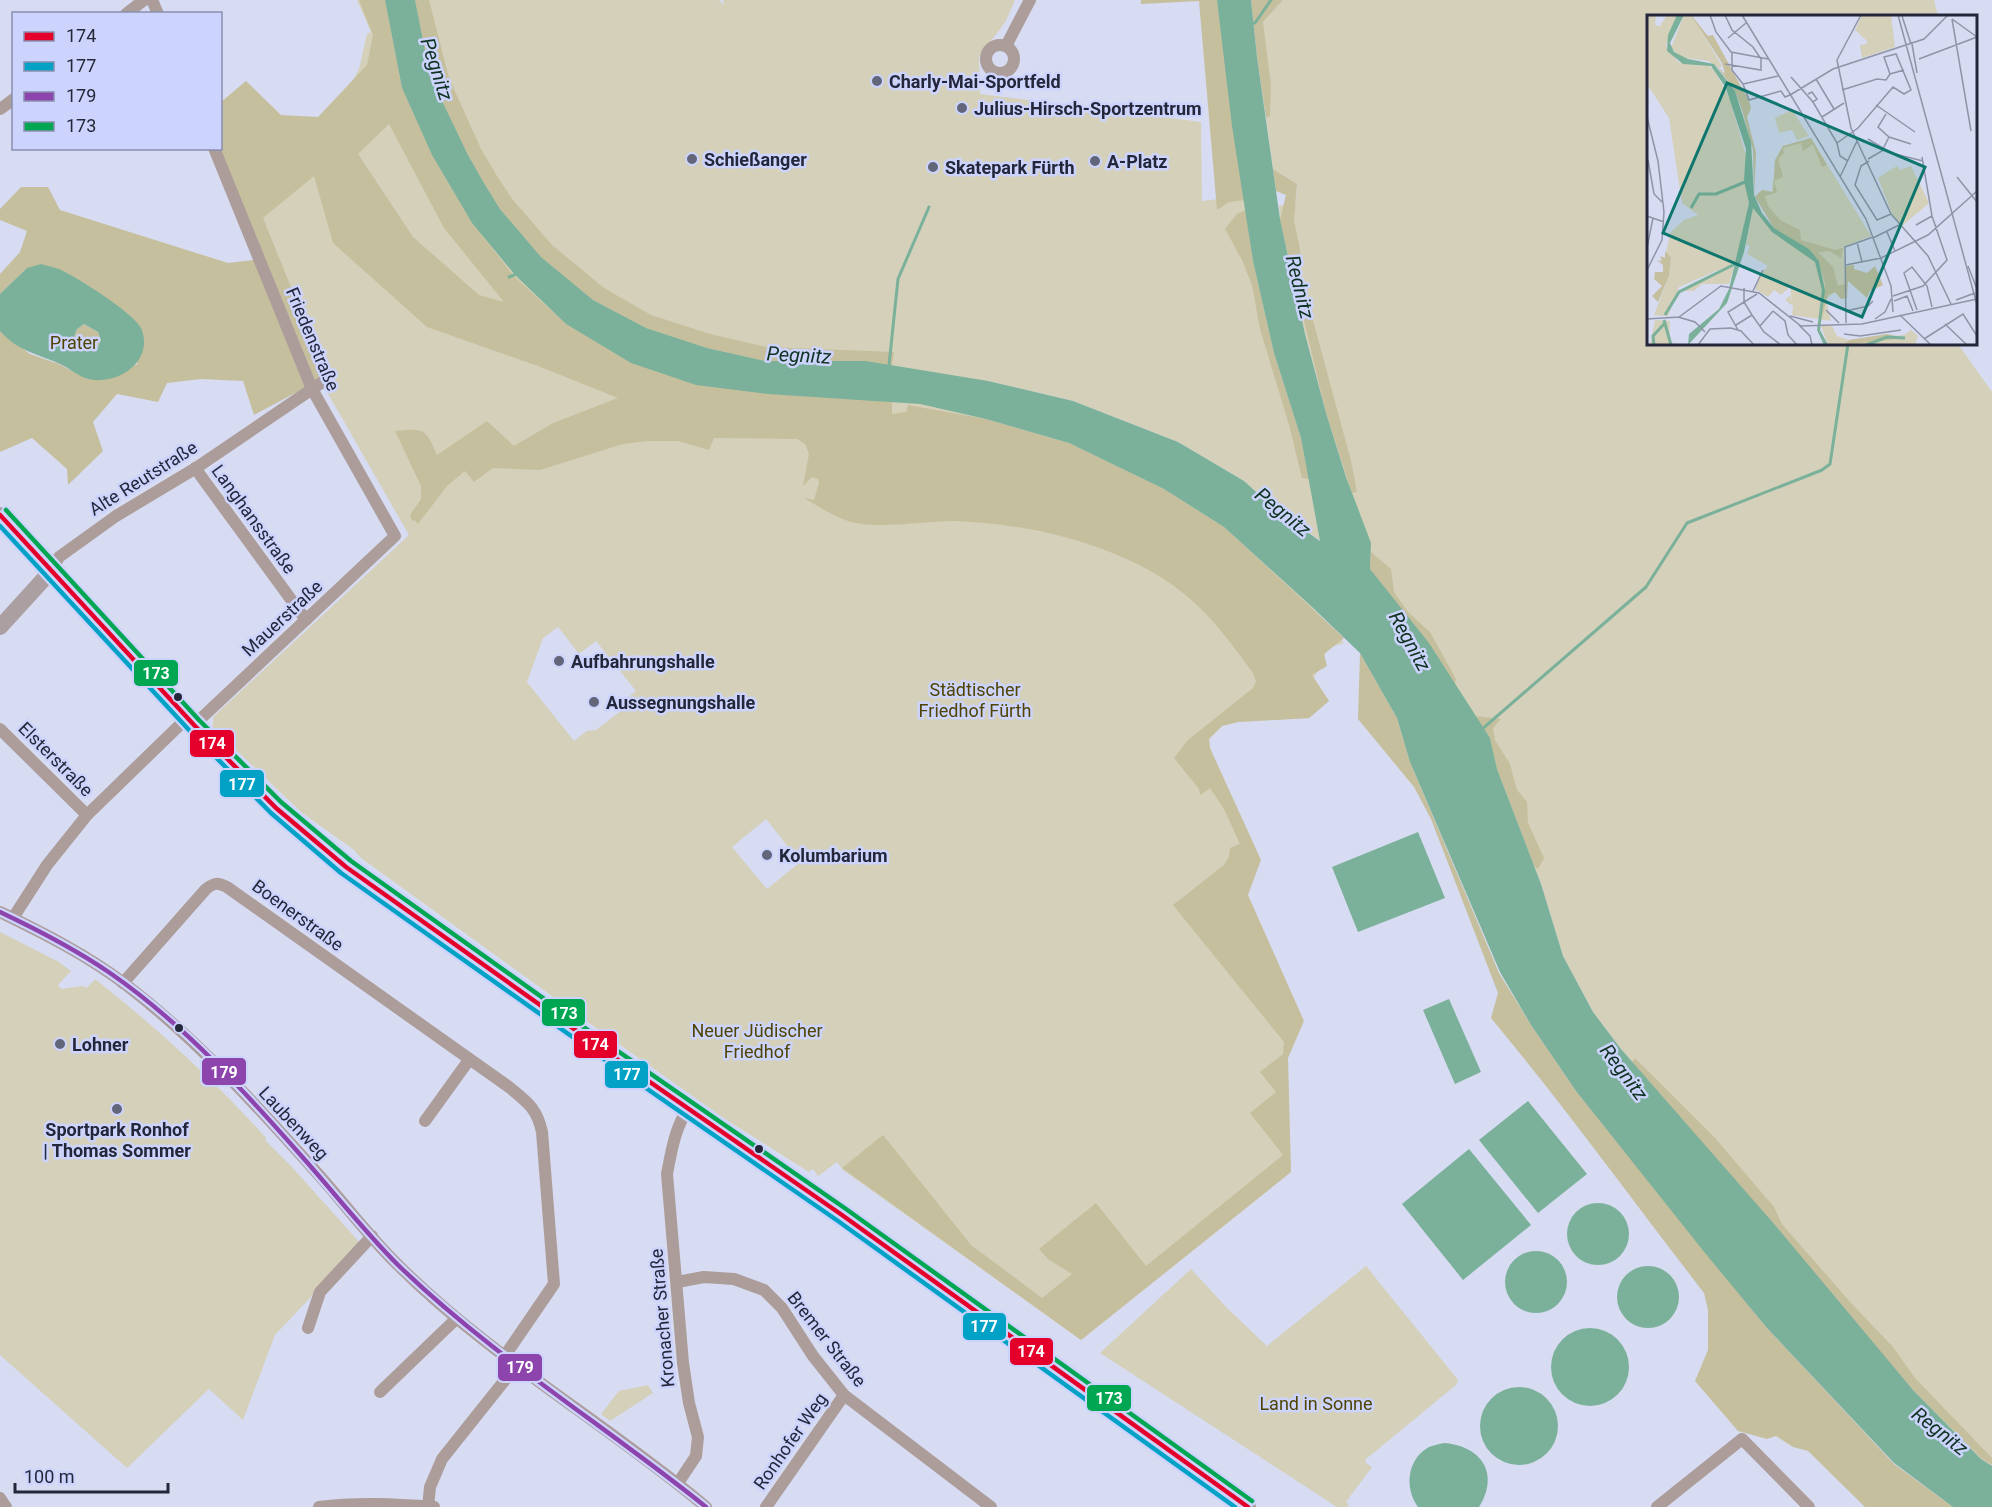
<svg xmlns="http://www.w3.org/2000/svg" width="1992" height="1507" viewBox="0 0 1992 1507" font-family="Roboto,sans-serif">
  <rect width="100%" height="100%" fill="#d7dcf2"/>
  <g fill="#d4d0ba" fill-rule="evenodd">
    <path d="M357,0H719L724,5L723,0H1015L1006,21L979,57L980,94L1201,122L1202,201L1244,196L1253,261L1274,353L1301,438L1321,541L1275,509L1244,481L1178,442L1073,401L988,381L986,419L1069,443L1164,489L1224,527L1312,607L1344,643L1328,648L1314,678L1329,701L1309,718L1238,722L1222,726L1209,739L1210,748L1248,848L1178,905L1288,1040L1276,1092L1291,1160V1172L1081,1340L843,1170L837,1162L818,1176L813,1169L809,1172L725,1119L603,1033L361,858L354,850L301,812L213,728V717L409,535L319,378L256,223L312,156L359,69L367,34L371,32ZM558,627L579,654L596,641L636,691L624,701L622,710L596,730L587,731L574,741L527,682L543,638ZM766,819L800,862L767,889L732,847Z"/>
    <path d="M1283,0H1934L1938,16H1648V344H1958L1992,392V1466L1981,1459L1913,1390L1775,1225L1621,1049L1593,1012L1563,956L1541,884L1497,769L1370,569L1346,477L1326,413L1305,334L1280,220L1279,206L1296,202L1297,184L1273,169L1266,118L1263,22Z"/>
    <path d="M0,932L59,962L71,971L58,985L61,989L83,986L87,988L95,979C156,1027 214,1080 266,1138L265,1140L291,1166L361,1244L275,1335L243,1420L209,1389L127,1468L0,1355Z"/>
    <path d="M1366,1266L1458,1380L1456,1385L1366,1459L1365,1462L1372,1467L1346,1502L1349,1504L1347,1507H1337L1100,1353L1191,1269L1228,1309L1267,1346Z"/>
    <path d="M648,1385L653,1393L610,1421L601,1414L619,1391Z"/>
  </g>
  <g fill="#c6bf9e" fill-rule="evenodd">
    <path d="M359,0H385L402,88L432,155L472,223L514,276L566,324L631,363L697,385L892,402V414L906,412L908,405L986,419L1069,443L1164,489L1224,527L1344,638L1324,654L1327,666L1312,675L1329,701L1309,718L1238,722L1222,726L1209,739L1210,748L1261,860L1248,895L1304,1021L1288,1058L1291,1172L1081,1340L842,1168L883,1135L971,1245L1042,1298L1072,1274L1048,1259L1039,1249L1096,1203L1146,1266L1283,1155L1250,1113L1276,1092L1260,1072L1283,1054L1284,1042L1173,905L1224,865L1229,857L1230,848L1240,844L1224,809L1210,788L1200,795L1199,789L1174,758L1188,740L1253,688L1256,681L1253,673C1236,650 1219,626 1198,606C1138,548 1034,523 953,521C922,521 876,530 848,521C833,516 818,506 804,498L814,500L819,483L818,479L812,477L803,486L809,454L805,444L797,439L714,438L709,450L678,441H647L623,444L540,470L493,468L474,482L465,471L447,486L418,524L414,520L412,521L410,515L421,499V486L395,431C423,428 426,428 437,455L487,421L514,446L553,423L618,398L538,366L427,327L333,243L314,176L263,218L327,376L254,415L243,381L201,379L167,383L158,402L117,394L93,422L103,451L68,485L67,469L32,438L0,452V331L30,354L59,364L87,379L138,364L27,268L0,294V274L20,252L27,231L0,220V209L21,187H48L60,210L228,263L253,260L220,148L221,102L246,81L281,115L318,117L367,65L373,35ZM389,124L444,228L504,302L479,295L413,237L358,154Z"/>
    <path d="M415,0H429L449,78L481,149L497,176L513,200L552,245L604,288L651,315L710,334L766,347L894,352L892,365L866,361H765L707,348L646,328L593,300L541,257L500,209L484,183L468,155L434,84L425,50Z"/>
    <path d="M1141,0H1217L1245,200L1229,202L1217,210L1199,1L1141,4Z"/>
    <path d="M1251,0H1283L1263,22L1271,85L1270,116L1266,118L1257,57Z"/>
    <path d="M1273,169L1297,184L1294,220L1300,249L1301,276L1351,461L1357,492L1352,493L1326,413L1280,220L1286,195L1276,191Z"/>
    <path d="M1246,210L1253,261L1274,353L1301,438L1309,479L1302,478L1289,425L1260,329L1252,285L1242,260L1225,229L1237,214Z"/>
    <path d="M84,324L98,332L101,340L97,349L87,348L74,337L77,329Z"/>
    <path d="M1371,552L1391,569L1394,592L1408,612L1430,632L1456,679L1454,688L1370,569Z"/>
    <path d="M1360,653L1397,718L1410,762L1499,973L1531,1025L1576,1091L1767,1328L1894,1464L1953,1507H1865L1808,1451L1793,1447L1776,1436L1767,1439L1738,1431L1695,1381L1708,1350V1310L1704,1293C1633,1201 1565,1107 1491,1018L1498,993L1431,819L1414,787L1358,719Z"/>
    <path d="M1475,716L1501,719L1493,728L1495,740L1510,764L1517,790L1527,802L1528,823L1544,858L1538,869L1534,866L1497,769L1490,738Z"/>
    <path d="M1635,1058L1715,1138L1774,1207L1782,1224L1851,1303L1893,1347L1915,1378L1992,1458V1465L1982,1459L1913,1390L1632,1062Z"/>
  </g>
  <g fill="#7bb19a" fill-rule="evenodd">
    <path d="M385,0H415L425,50L434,84L468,155L484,183L500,209L541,257L593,300L646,328L707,348L765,361H866L988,381L1073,401L1178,442L1244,481L1275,509L1320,541L1301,438L1274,353L1253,261L1232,126L1217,0H1251L1257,57L1280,219L1305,334L1326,413L1346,477L1371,543L1370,569L1429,643L1490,738L1497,769L1541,884L1563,956L1593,1012L1621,1049L1775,1225L1913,1390L1981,1459L1992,1466V1507H1953L1894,1463L1767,1328L1705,1253L1576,1091L1531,1025L1500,972L1410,762L1397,718L1360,653L1312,607L1224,527L1164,489L1069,443L986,419L920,404L768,394L696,385L631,363L566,324L515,275L472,223L432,155L402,88Z"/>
    <path d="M41,264C47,266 53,267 59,269C75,276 134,313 141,328C155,360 119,386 88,379C78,376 69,368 60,364C36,353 19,352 0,331V294L27,268ZM84,324L98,332L101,340L97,349L86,348L74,337L77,329Z"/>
    <path d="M1418,832L1445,898L1358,932L1332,867Z"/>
    <path d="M1449,999L1481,1072L1455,1084L1423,1010Z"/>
    <path d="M1528,1101L1587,1174L1538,1213L1479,1140Z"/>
    <path d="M1469,1149L1531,1225L1463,1280L1402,1204Z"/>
    <circle cx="1598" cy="1234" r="31"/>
    <circle cx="1536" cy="1282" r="31"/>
    <circle cx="1648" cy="1297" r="31"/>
    <circle cx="1590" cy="1367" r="39"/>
    <circle cx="1519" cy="1426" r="39"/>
    <path d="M1444,1443C1481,1446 1500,1473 1479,1507H1418C1404,1488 1407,1459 1429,1447C1434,1445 1439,1444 1444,1443Z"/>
  </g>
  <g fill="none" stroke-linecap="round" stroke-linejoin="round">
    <g stroke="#7bb19a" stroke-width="3">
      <path d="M1252,23H1255L1271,0"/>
      <path d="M509,277L514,275"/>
      <path d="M889,365L898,279L929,207"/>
      <path d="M1481,730L1646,587L1687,523L1822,470L1830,464L1848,344"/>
    </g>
    <g stroke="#ac9d9b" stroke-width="12">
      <path d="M152,0L158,14"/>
      <path d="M126,14L144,0"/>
      <circle cx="1000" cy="59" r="14"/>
      <path d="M1006,46L1030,0"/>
      <path d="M0,109L14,99"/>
      <path d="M195,468L306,620"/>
      <path d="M52,570L59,557L116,516L196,468L324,381"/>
      <path d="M194,725L395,536L312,389L214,148"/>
      <path d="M0,729L87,815"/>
      <path d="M0,912C43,933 87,955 125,984C197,1039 258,1107 318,1174C345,1204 369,1237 398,1265C491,1358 606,1423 706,1507"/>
      <path d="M13,918L47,865L87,815L187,718"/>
      <path d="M123,983L206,889C214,883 217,882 227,887L509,1087C527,1102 537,1108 542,1132L554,1284L504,1357"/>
      <path d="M425,1121L469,1060"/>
      <path d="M677,1282L704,1277L734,1279L764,1290L782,1308L813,1356L844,1395L991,1507"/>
      <path d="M308,1328L320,1292L372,1236"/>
      <path d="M380,1392L456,1319"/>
      <path d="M678,1483L696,1456L698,1437L689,1403L683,1363L667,1174C671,1153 675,1127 688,1109"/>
      <path d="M0,1498L6,1507"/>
      <path d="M319,1507C358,1502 396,1504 434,1507"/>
      <path d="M428,1507L430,1487L442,1459L516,1366"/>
      <path d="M766,1507L844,1395"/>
      <path d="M1657,1507L1742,1439L1809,1507"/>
    </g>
    <g stroke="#ac9fa2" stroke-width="16">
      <path d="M0,515L194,725L276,808L346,867L595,1044L842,1215L1248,1507"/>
      <path d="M0,627L52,570"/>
    </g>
    <defs>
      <path id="bus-1" d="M0,515L194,725L276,808L346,867L595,1044L842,1215L1248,1507"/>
      <path id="bus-2" d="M0,526L189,730L271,813L341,873L591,1050L838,1221L1235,1507"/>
      <path id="bus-3" d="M0,912C38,930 75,949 110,973C184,1024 246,1093 305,1160C336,1195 365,1232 398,1265C492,1356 604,1425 706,1507"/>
      <path id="bus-4" d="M6,510L199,720L281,802L351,861L599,1038L846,1209L1252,1501"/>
    </defs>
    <use href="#bus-1" stroke="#ccd4fd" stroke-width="9"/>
    <use href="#bus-2" stroke="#ccd4fd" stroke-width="9"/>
    <use href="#bus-3" stroke="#ccd4fd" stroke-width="9"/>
    <use href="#bus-4" stroke="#ccd4fd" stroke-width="9"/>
    <use href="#bus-1" stroke="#e4002b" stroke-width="4.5"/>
    <use href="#bus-2" stroke="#02a2c7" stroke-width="4.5"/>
    <use href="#bus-3" stroke="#8e44ad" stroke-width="4.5"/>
    <use href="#bus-4" stroke="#00a651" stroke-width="4.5"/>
  </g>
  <g fill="#63667a" stroke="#ccd4fd" stroke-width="2">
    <circle cx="877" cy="81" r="6"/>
    <circle cx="962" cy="108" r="6"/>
    <circle cx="692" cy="159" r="6"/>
    <circle cx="1095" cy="161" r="6"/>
    <circle cx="933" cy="167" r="6"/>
    <circle cx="559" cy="661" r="6"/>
    <circle cx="594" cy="702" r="6"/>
    <circle cx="767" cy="855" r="6"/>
    <circle cx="60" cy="1044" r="6"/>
    <circle cx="117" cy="1109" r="6"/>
  </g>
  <g fill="#24273a" stroke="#ccd4fd" stroke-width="2">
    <circle cx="178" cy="697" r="5"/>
    <circle cx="179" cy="1028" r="5"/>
    <circle cx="759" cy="1149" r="5"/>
  </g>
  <g text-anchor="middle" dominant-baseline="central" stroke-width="5" stroke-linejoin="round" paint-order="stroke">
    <g font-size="18" font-weight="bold" fill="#24273a" stroke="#ccd4fd" text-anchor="start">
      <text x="889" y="81">Charly-Mai-Sportfeld</text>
      <text x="974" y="108">Julius-Hirsch-Sportzentrum</text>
      <text x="704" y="159">Schießanger</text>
      <text x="1107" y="161">A-Platz</text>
      <text x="945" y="167">Skatepark Fürth</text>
      <text x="571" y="661">Aufbahrungshalle</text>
      <text x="606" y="702">Aussegnungshalle</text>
      <text x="779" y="855">Kolumbarium</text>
      <text x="72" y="1044">Lohner</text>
      <text x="117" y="1129" text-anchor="middle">Sportpark Ronhof<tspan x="117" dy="21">| Thomas Sommer</tspan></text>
    </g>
    <g font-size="18" fill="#24273a" stroke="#ccd4fd">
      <text transform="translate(313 339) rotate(67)">Friedenstraße</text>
      <text transform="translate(143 478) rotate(-32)">Alte Reutstraße</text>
      <text transform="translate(254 519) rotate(54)">Langhansstraße</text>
      <text transform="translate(282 618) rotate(-43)">Mauerstraße</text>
      <text transform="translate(56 759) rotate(45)">Elsterstraße</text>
      <text transform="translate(298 915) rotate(36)">Boenerstraße</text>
      <text transform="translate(294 1123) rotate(47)">Laubenweg</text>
      <text transform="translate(662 1318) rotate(-95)">Kronacher Straße</text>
      <text transform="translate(827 1339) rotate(52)">Bremer Straße</text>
      <text transform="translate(790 1441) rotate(-55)">Ronhofer Weg</text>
    </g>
    <g font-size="18" fill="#504403" stroke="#ccd4fd">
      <text x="74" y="342">Prater</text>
      <text x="975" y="689">Städtischer<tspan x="975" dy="21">Friedhof Fürth</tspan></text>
      <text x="757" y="1030">Neuer Jüdischer<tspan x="757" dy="21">Friedhof</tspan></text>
      <text x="1316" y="1403">Land in Sonne</text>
    </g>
    <g font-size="20" font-style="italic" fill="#113321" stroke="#ccd4fd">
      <text transform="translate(437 69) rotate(72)">Pegnitz</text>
      <text transform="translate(1300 287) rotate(76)">Rednitz</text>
      <text transform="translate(799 355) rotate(3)">Pegnitz</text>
      <text transform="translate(1283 512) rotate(39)">Pegnitz</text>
      <text transform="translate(1410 641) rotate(61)">Regnitz</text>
      <text transform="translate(1624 1072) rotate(53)">Regnitz</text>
      <text transform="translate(1940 1431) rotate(38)">Regnitz</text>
    </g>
  </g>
  <g transform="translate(1647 15)">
    <rect width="330" height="330" fill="#d7dcf2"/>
    <path d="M0,0H9L8,10L13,11L20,0H30L19,31L31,47L60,49L67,55L83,83L99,141L102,188L90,247L32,272L21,301L7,300L22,261L24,242L19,238L23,218L37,205L51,200L35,188L22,103L0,69ZM37,0H45L75,51L72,53L61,46L33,42L24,33ZM215,0H244L248,32L215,43L213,30L220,29L219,25L208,15ZM145,95L162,121L150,125L145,115L132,118L128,103ZM164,123L224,221L197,232L198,269L179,284L184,306L145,300L146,291L138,285L143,280L145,286L143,272L134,280L127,275L121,282L108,274L112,261L121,251L100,239L103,231L99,230L106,192L132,222L108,181L115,175L125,177L126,165L135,162L130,144L136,131ZM250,151L253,155L264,151L282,188L255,211L246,201L231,163ZM87,251L82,269H55L47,276H35ZM8,305L23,306L22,324L28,330H3ZM174,311H185L190,321L202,325L257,320L264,315L271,321L268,330H181Z" fill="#d4d0ba"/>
    <path d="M44,0L61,21L66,20L102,86L104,93L100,102L109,138L107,180L106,135L95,95L88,76L69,50L78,59L75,48ZM164,123L180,150L175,152L166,129L156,136L154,128L136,133L137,138L131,144L136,162L127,166L130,177L118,181L121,191L133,205L153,215L154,225L188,235L196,233L194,243L182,236L171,237L186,252L191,271L198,269V251L207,250V254L220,258L228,251L236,270L223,276L220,283L201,266L200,283L194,284L188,277L181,280L174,306L178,268L172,246L162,234L127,213L108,182L115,175L126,177L128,145L136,131ZM18,236L24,242L22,261L11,287L5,281L15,271L7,264L8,257H16V250L10,245L15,246L13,241L18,243ZM240,319L258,323L197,330L202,325Z" fill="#c6bf9e"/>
    <path d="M30,0H37L23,28L27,37L41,44L67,49L88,76L104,127L107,180L115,198L127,213L162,234L172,246L178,276L173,315L181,330H177L170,315L175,275L168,247L125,217L106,193L97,237L80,288L41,330L42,319L72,294L82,274L102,188L97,166L99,134L79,73L64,51L36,49L20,36L21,20Z" fill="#7bb19a"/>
    <path fill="none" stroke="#7bb19a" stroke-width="3" d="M44,193L52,179H69L98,167M18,300L32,277L92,247M17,305L24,330M7,330L6,321L17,309M219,330L240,322L258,323"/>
    <path fill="none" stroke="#8f94a8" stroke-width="1.5" d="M63,0L69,17L84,37L121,44M78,0L85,15L106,32L114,44V55L78,49M95,0L219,204L244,271L246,297M214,0L190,45L204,113L244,199L281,241L304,289M251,0L330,290M255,1L264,29M305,4L324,116M305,4L330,22M81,23L99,8M265,29L270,58M85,38V55L96,69M272,44L330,22M131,61L96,69L102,85L134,76L138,82L143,80M144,62L166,87L190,128L193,141L201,146M169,64L187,94M195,75L230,64L239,65L243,59L257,55M161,79L165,77L170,84L166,87M143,80L186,54L277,24L301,0M229,90L268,117M239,99L231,112L242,122L264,129M0,102L11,146L17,197L15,225L0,255M175,102L197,88M221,124L244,138L276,146M190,128L211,113L246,72L257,79L264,75L249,39L237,42L243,59M221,144L235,136L242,122M1,145L7,179L15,187M222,146L214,151L208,170L230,205L244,199M193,162L210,126M310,162L330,187M0,201L17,207M269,210L285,201M240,217L248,236M226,223L252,210M210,227L215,247M0,233L6,203M234,243L281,220L330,176M199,250L234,243M321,251L330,274M97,273V287L105,300L117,317L134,330M106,276L116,255M246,281L276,271L300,245L285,201L275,142M309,285L328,278M247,286L260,281L266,296M179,295L192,308M270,295L257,258L265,252L280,271L285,292M126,296L138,306L141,320L150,330M199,296L221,291L226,286M253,300L284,330M143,301L166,307M31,302L48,307L58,317M0,304L32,302L74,271L112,278L154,311L215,309L330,284M228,304L238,297L244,284M199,308L198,232L226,222M298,309L320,330M89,310L105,300M152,310L163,321L165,330M113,311L126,296M91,315L81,297L110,279M197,319L213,321L254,315M277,324L316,299L330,321M51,330L63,314L84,313L94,316L107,330"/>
    <path fill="#0f766e" fill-opacity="0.15" stroke="#0f766e" stroke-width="3" d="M80,68L278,152L215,302L16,218Z"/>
    <rect width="330" height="330" fill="none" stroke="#24273a" stroke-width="3"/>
  </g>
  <g stroke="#ccd4fd" stroke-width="2">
    <rect x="133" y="659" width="46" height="28" rx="6" fill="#00a651"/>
    <rect x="189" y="729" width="46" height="29" rx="6" fill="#e4002b"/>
    <rect x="219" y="769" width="46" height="29" rx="6" fill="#02a2c7"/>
    <rect x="541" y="998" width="45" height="29" rx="6" fill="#00a651"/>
    <rect x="573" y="1030" width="45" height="29" rx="6" fill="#e4002b"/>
    <rect x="201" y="1057" width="46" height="29" rx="6" fill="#8e44ad"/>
    <rect x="604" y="1060" width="45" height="29" rx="6" fill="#02a2c7"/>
    <rect x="962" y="1312" width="45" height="29" rx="6" fill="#02a2c7"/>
    <rect x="1009" y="1337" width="45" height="29" rx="6" fill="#e4002b"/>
    <rect x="497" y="1353" width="46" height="29" rx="6" fill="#8e44ad"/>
    <rect x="1086" y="1384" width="46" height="28" rx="6" fill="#00a651"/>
  </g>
  <g font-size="16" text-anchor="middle" font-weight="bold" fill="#fff">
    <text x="156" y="679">173</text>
    <text x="212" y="749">174</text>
    <text x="242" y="790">177</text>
    <text x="564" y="1019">173</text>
    <text x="595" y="1050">174</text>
    <text x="224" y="1078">179</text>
    <text x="627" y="1080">177</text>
    <text x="984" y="1332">177</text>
    <text x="1031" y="1357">174</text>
    <text x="520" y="1373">179</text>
    <text x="1109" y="1404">173</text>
  </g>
  <rect x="12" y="12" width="210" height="138" fill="#ccd4fd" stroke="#898faf" stroke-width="1.5"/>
  <rect x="24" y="32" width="30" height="9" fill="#e4002b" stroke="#898faf" stroke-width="1.5"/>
  <text x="66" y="42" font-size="18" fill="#24273a">174</text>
  <rect x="24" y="62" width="30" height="9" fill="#02a2c7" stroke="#898faf" stroke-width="1.5"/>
  <text x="66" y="72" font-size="18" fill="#24273a">177</text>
  <rect x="24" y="92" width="30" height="9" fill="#8e44ad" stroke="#898faf" stroke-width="1.5"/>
  <text x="66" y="102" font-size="18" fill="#24273a">179</text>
  <rect x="24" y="122" width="30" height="9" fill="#00a651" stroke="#898faf" stroke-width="1.5"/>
  <text x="66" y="132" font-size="18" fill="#24273a">173</text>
  <path d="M15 1483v9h153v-9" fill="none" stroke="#24273a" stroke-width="3"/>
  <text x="24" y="1483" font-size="18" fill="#24273a" stroke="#ccd4fd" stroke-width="4.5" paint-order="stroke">100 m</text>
</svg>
